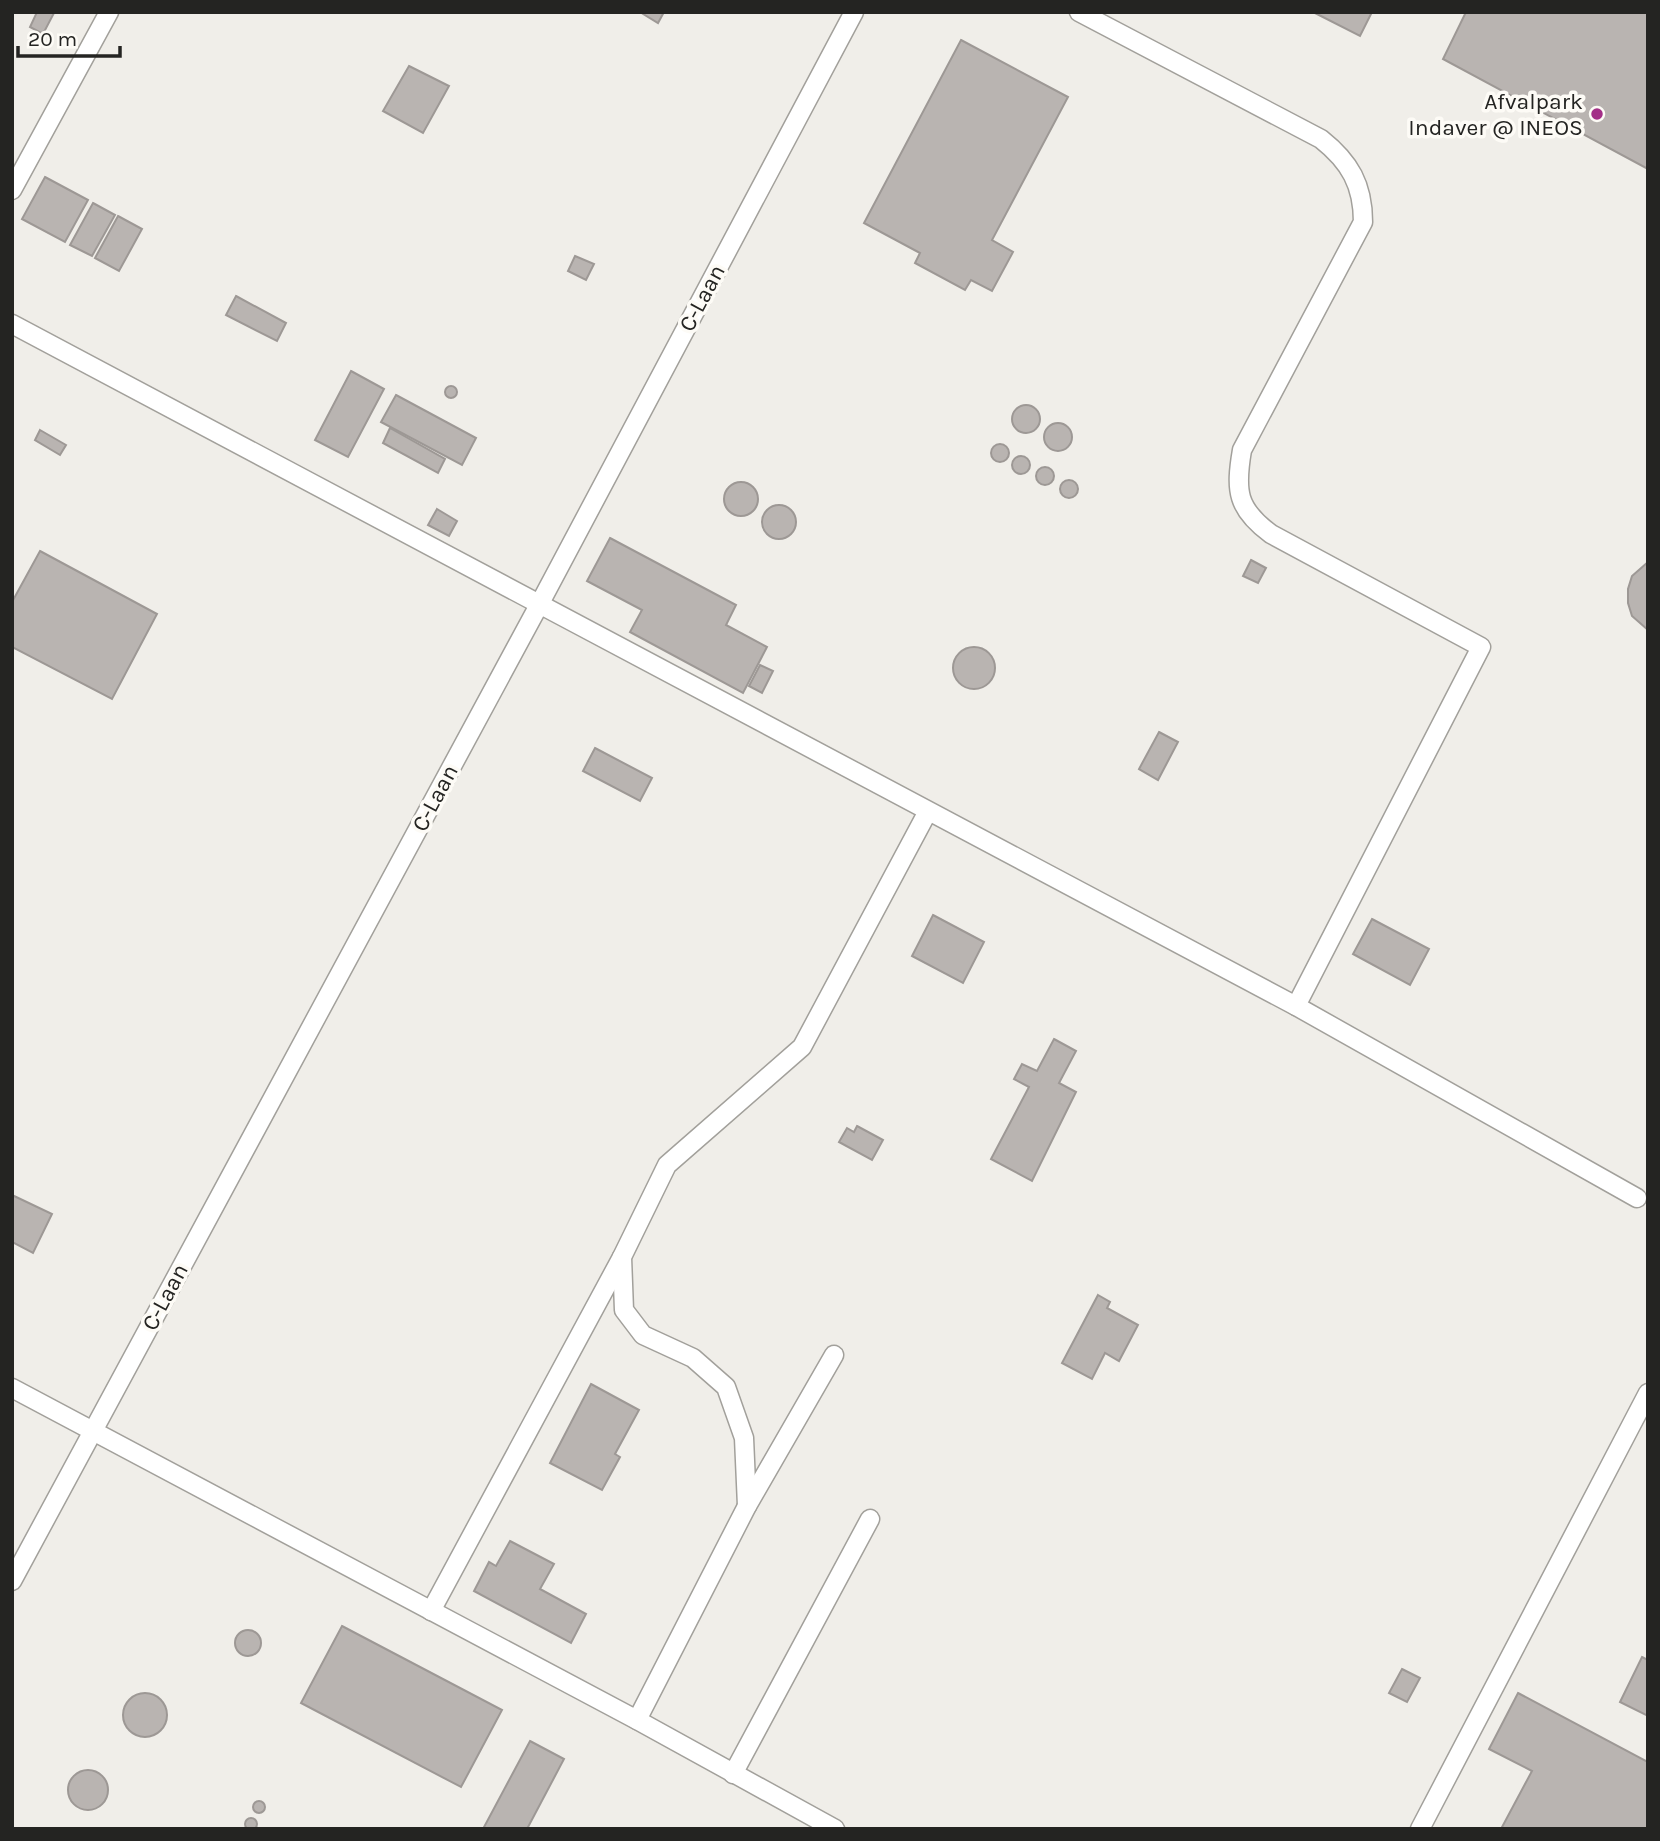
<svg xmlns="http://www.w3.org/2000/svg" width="1660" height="1841" viewBox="0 0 1660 1841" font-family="Karla,sans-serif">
  <rect width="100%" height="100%" fill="#f0eee9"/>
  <g fill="#b9b4b1" stroke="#9d9895" stroke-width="2">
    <path d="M37,12L54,13L43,34L30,27Z"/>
    <path d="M640,12H664L658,23Z"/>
    <path d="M1313,12H1372L1360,36Z"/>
    <path d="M1466,12H1648V169L1443,59Z"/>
    <path d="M961,40L1068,97L992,240L1013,252L992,291L971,280L965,290L915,263L920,253L864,223Z"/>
    <path d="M409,66L449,86L423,133L383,111Z"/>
    <path d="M45,177L88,200L65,242L22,219Z"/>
    <path d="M93,203L115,215L92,256L70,245Z"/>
    <path d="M118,216L142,229L119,271L95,258Z"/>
    <path d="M575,256L594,264L586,280L568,271Z"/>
    <path d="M236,296L286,323L277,341L226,315Z"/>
    <path d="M351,371L384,389L348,457L315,440Z"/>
    <circle cx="451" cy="392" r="6"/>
    <path d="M396,395L476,438L462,465L381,422Z"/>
    <circle cx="1026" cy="419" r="14"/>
    <circle cx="1058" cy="437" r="14"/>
    <path d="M390,428L445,459L438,473L383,443Z"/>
    <path d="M40,430L66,445L60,455L35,440Z"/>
    <circle cx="1000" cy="453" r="9"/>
    <circle cx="1021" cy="465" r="9"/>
    <circle cx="1045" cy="476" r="9"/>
    <circle cx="1069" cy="489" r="9"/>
    <circle cx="741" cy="499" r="17"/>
    <circle cx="779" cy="522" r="17"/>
    <path d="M437,509L457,521L449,536L428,525Z"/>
    <path d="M610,538L736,605L726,625L767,647L743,693L630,632L642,610L587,581Z"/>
    <path d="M40,551L157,614L112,699L12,647V602Z"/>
    <path d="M1251,560L1266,568L1258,583L1243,576Z"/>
    <path d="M1648,562V630L1632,616L1628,603V589L1632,576Z"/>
    <circle cx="974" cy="668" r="21"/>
    <path d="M760,665L773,671L762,693L749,686Z"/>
    <path d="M1159,732L1178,742L1158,780L1139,769Z"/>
    <path d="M595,748L652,778L640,801L583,771Z"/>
    <path d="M933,915L984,942L963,983L912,956Z"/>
    <path d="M1372,919L1429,949L1410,985L1353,954Z"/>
    <path d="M1054,1039L1076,1051L1059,1083L1076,1092L1032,1181L991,1159L1029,1087L1014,1079L1022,1064L1037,1071Z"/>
    <path d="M857,1126L883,1140L872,1160L839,1142L847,1128L854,1132Z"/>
    <path d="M12,1195L52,1214L33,1253L12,1242Z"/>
    <path d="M1098,1295L1110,1302L1107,1308L1138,1325L1119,1361L1105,1353L1092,1379L1062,1363Z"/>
    <path d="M591,1384L639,1410L615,1454L620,1457L602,1490L550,1463Z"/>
    <path d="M510,1541L554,1564L540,1589L586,1614L571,1643L474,1591L489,1562L496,1566Z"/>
    <path d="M342,1626L502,1710L461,1787L301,1703Z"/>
    <circle cx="248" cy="1643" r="13"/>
    <path d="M1642,1657L1648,1660V1716L1620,1702Z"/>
    <path d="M1402,1669L1420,1678L1407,1702L1389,1693Z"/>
    <circle cx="145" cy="1715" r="22"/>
    <path d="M1518,1693L1648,1762V1829H1501L1532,1771L1489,1749Z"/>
    <path d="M530,1741L564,1759L527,1829H483Z"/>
    <circle cx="88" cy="1790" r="20"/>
    <circle cx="259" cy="1807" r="6"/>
    <circle cx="251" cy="1824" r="6"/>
  </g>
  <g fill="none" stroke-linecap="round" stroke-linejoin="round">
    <defs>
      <g id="lane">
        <path d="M1079,12L1321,139C1350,162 1363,185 1363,222L1242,450C1235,491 1237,509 1271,534L1481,647L1296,1006"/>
        <path d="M12,190L109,12"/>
        <path d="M12,324L1296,1006L1637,1198"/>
        <path d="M12,1388L637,1720L835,1829"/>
        <path d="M747,1506L744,1438L726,1387L693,1358L643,1335L624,1310L622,1257L667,1165L802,1047L927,813"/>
        <path d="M12,1581L539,605L854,12"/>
        <path d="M431,1611L622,1257"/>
        <path d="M637,1720L747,1506L834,1355"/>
        <path d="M733,1774L870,1519"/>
        <path d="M1420,1829L1648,1393"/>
      </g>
    </defs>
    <use href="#lane" stroke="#a2a09b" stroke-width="21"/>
    <use href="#lane" stroke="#fff" stroke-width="18"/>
  </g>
  <circle fill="#a32e87" stroke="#fdfbf6" stroke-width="2.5" cx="1597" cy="114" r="7"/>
  <g text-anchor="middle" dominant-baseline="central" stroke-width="7" stroke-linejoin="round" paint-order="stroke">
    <g font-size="23" fill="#242422" stroke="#fdfbf6" text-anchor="end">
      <text x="1583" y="101">Afvalpark<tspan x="1583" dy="26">Indaver @ INEOS</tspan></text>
    </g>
    <g font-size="23" fill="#242422" stroke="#fdfbf6">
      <text transform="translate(702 298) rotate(-62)">C-Laan</text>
      <text transform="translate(435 798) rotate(-62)">C-Laan</text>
      <text transform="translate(165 1297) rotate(-62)">C-Laan</text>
    </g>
  </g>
  <rect width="1660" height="1841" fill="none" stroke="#242422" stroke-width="28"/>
  <path d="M18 46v10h102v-10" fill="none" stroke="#242422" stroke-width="3.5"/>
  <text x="28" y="46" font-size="21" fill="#242422" stroke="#fdfbf6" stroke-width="5" paint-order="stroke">20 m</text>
</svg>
